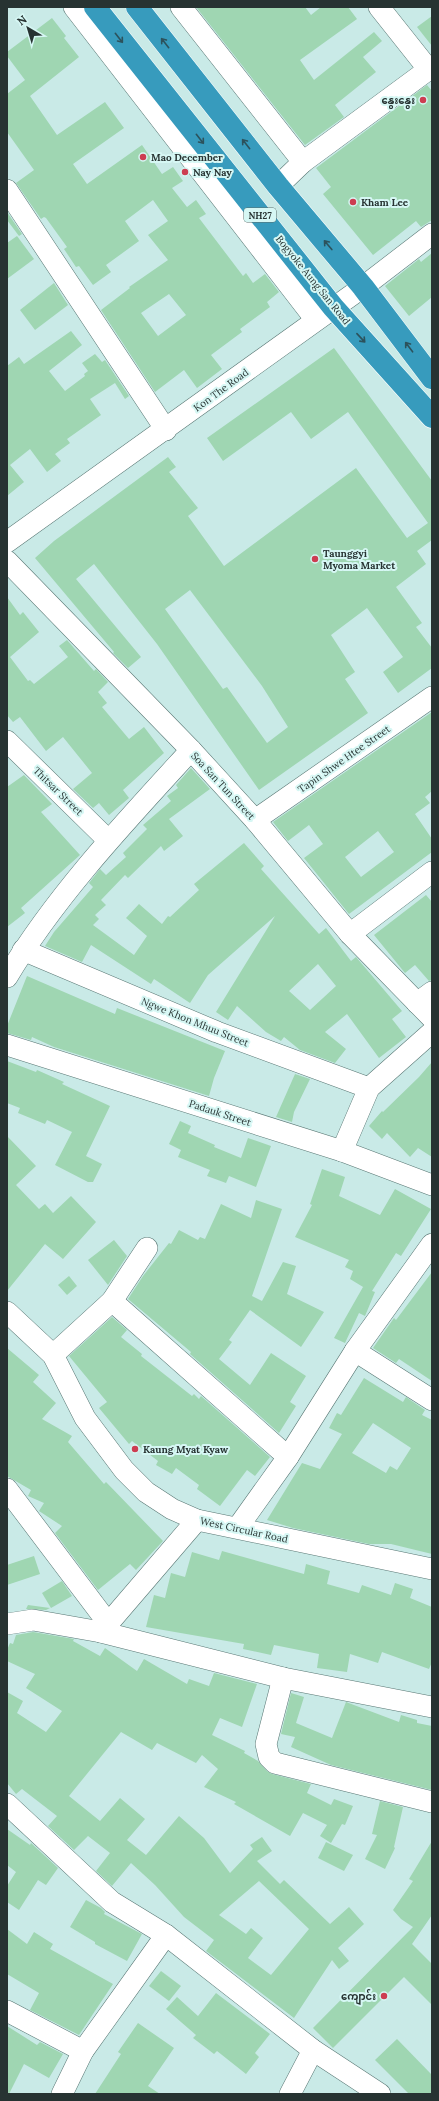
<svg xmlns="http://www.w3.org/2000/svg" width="439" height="2101" viewBox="0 0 439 2101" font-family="Lora,'Noto Sans Myanmar',serif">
  <rect width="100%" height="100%" fill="#c9eae7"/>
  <g fill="#9fd6b2" fill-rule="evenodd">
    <path d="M196,7H305L311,15L321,7H348L357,19L300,60L314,80L374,32L382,41L363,57L376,72L335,105L344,117L305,145Z"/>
    <path d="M432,16V46L417,27Z"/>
    <path d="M52,18L66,36L64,38L79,57L30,96L57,135L105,102L124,128L73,164L87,184L142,145L162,174L173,167L183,181L172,188L187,207L196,200L206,214L199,218L243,276L246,273L253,283L265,274L279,292L267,302L270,307L240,329L242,332L211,355L222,369L197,388L184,370L155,392L101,310L130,288L129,287L168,260L148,235L168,221L153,200L125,221L139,241L106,265L111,272L93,285L79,266L76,267L64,249L67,247L46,218L44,217L41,219L16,183L34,170L7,132V94L25,80L7,56V52ZM169,294L186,315L158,336L141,313Z"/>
    <path d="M427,85L432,91V220L421,227L416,221L373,255L323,194L331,187L316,168Z"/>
    <path d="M7,212L22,234L19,236L7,220Z"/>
    <path d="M17,236L34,259L7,279V243Z"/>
    <path d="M432,253V297L409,316L385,286L419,259L421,262Z"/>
    <path d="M54,283L68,305L35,330L20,310Z"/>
    <path d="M71,331L82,345L49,371L65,391L85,376L84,374L88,371L82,363L95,354L102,362L105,360L129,396L125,399L115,383L90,399L101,415L67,439L70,443L55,454L61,461L47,472L30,449L10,465L24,482L7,496V366L19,357L24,364Z"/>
    <path d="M334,348L432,481V540L417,551L426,564L396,587L422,623L416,627L432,648V668L398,693L383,672L403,657L367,608L331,635L355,672L345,679L368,713L259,790L157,644L94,564L76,579L141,657L128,668L113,653L114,652L35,558L54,541L168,457L176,467L169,472L198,508L188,516L224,566L356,468L407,538L428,523L348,412L311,439L291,412L223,461L207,438ZM190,590L262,686L288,727L267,743L227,687L223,689L165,609Z"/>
    <path d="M7,597L20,615L23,612L39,632L10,657L28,681L30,680L34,684L68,657L59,646L67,640L94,671L96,669L108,682L98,692L107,703L102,707L129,739L144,727L164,753L123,790L129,798L109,815L99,803L93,808L73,789L92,773L63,737L46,751L20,717L13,722L7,715Z"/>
    <path d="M432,712V791L425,797L430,803L415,814L432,839V852L349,914L304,858L323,844L309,825L288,841L273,822ZM378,831L394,852L361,877L345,857Z"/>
    <path d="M191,768L210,789L169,819L183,836L164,851L161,846L128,878L125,875L101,900L106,905L95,915L99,919L93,925L134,955L147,936L126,918L139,904L162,924L168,916L170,917L199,890L194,884L244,843L264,866L261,869L319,934L326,928L351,961L356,957L402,1011L392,1019L406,1037L379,1058L347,1014L325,1032L346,1049L335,1063L300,1050L284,1037L281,1041L266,1032L237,1006L228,1020L216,1012L275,916L208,975L190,1003L154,979L151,984L91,945L82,962L45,946L54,932L93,887L89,883L100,869L106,875L126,857L123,853L147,829L143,825L171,801L167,796L178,788L176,785ZM318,964L336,986L310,1010L289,991Z"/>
    <path d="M24,775L52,804L41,812L80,855L21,908L25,913L7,927V787Z"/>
    <path d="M426,895L432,902V980L429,981L415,965L405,973L374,935Z"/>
    <path d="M27,976L115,1014L117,1008L225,1051L214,1078L209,1096L54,1047L32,1037L31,1040L7,1033V1026Z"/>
    <path d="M7,1061L36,1072L37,1070L64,1082L62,1084L110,1106L86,1156L102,1164L93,1182H88L55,1165L72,1132L47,1120L45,1124L18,1113L20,1108L7,1103Z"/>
    <path d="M432,1062V1157L418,1148L410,1157L387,1133L382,1139L369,1126L382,1111L383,1112L419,1077Z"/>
    <path d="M295,1074L310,1079L294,1112L292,1122L276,1117Z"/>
    <path d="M180,1121L191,1126L188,1133L215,1145L214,1147L241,1158L248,1138L271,1146L256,1187L229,1176L226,1183L207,1176L210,1170L178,1157L181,1150L169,1144Z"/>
    <path d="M7,1136L36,1166L16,1185L39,1209L45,1204L53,1213L71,1196L96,1222L63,1259L45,1244L7,1291Z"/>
    <path d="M322,1169L345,1177L339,1196L380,1215L395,1189L431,1209L401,1256L396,1253L372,1291L375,1292L365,1316L359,1313L345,1343L334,1338L363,1287L368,1290L350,1279L353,1271L345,1267L349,1260L295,1237L312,1205L310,1204Z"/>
    <path d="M256,1200L282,1209L252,1296L262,1301L283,1262L296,1266L287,1294L324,1312L301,1347L250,1310L229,1340L232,1342L219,1359L250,1385L271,1353L306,1376L290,1402L296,1406L279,1433L190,1354L191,1352L128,1299L143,1276L169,1243L171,1244L179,1230L198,1240L200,1237L205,1239L221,1204L251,1218Z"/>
    <path d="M114,1240L127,1256L108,1285L88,1260Z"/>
    <path d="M432,1272V1381L399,1359L396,1363L373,1348L394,1318L396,1320Z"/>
    <path d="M69,1276L77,1286L67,1295L58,1285Z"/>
    <path d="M112,1317L127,1330L121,1337L142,1354L141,1356L192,1396L194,1394L199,1399L201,1396L270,1457L255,1476L247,1470L220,1506L197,1489L199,1485L176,1468L172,1474L156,1465L158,1461L132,1441L129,1444L99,1408L107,1402L69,1356Z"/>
    <path d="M7,1348L39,1375L33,1382L56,1403L42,1419L72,1436L68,1442L104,1484L106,1482L163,1541L136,1570L130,1564L98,1590L55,1533L62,1526L39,1511L44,1503L28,1496L31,1490L7,1476Z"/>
    <path d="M364,1378L403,1402L406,1397L425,1410L422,1415L432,1420V1554L391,1544H369L293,1528L267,1520L302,1463L320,1469L342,1434L329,1428L337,1413L341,1415ZM373,1423L411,1448L397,1470L390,1466L386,1473L352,1453Z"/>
    <path d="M222,1551L304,1574L306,1564L330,1571L327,1584L359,1593L362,1585L391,1595L395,1583L413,1589L410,1598L432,1607V1662L429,1669L382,1652L378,1663L350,1654L347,1672L317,1668L319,1654L274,1645L271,1655L243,1649L244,1644L146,1627L154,1595L165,1598L171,1573L185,1577L192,1552L219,1560Z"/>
    <path d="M34,1556L40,1574L7,1585V1565Z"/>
    <path d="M62,1581L72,1596L51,1608L42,1593Z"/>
    <path d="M28,1605L50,1608L46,1610L26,1609Z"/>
    <path d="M33,1632L74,1639L73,1641L100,1656L105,1648L137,1671L144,1659L187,1684L189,1679L209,1686L214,1673L257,1684L242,1727L220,1718L212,1735L245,1751L244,1753L258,1761L267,1771L272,1774L311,1784L307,1793L331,1805L334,1799L353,1806L345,1825L342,1824L331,1843L320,1836L327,1825L303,1813L290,1836L234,1804L236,1802L204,1787L218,1769L202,1755L196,1763L157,1743L152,1750L121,1732L69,1796L100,1821L120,1798L145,1819L127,1840L146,1855L179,1816L204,1838L230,1873L253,1849L250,1845L262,1837L272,1851L257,1861L280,1884L284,1880L330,1924L349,1907L364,1924L338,1948L349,1961L339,1969L332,1960L294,2018L206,1951L214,1940L184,1917L155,1885L131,1863L112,1886L96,1871L110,1853L88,1836L74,1850L48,1826L57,1816L22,1789L16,1794L7,1783V1692L23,1701L17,1713L46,1732L62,1711L26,1688L35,1674L7,1661V1650L10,1643L13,1644L16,1635ZM259,1881L309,1929L271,1975L248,1958L263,1938L251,1928L246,1934L219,1915Z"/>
    <path d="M291,1693L304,1697L296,1723L332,1738L346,1702L399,1722L401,1715L417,1720V1723L432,1726V1790L331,1765L291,1747L295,1737L281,1734Z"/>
    <path d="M380,1801L403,1807L394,1847L395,1848L385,1869L365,1859L377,1835L372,1834Z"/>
    <path d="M7,1829L30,1845L31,1843L58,1868L46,1885L38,1880L19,1910L7,1902V1886L16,1872L7,1865Z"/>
    <path d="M432,1841V1915L412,1944L432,1964V2005L404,1977L333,2048L313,2028L413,1927L401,1919L393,1910L413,1881L409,1879Z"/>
    <path d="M326,1842L353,1855L344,1871L318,1858Z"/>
    <path d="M86,1900L101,1908L105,1912L104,1914L142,1934L127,1961L95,1944V1942L70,1927Z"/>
    <path d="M7,1929L27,1944L34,1932L53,1944L50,1949L113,1984L79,2035L30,2010L39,1993L7,1974Z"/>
    <path d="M161,1971L181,1986L169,2001L149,1986Z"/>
    <path d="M216,1993L270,2034L255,2053L259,2057L246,2074L217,2051L214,2054L193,2038L196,2035L166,2009L177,1997L198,2016Z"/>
    <path d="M138,2023L174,2048L148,2086L160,2094H95L121,2054L118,2052Z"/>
    <path d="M7,2026L37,2045L40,2042L63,2054L49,2078L24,2064L9,2094H7Z"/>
    <path d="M397,2039L432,2075V2094H409L375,2060Z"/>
  </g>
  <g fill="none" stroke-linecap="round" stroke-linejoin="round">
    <defs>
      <g id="minor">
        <path d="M74,7L316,320"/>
        <path d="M181,7L303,162"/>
        <path d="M379,7L429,70"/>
        <path d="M278,186L303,162L432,67"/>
        <path d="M7,190L166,430"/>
        <path d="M7,542L363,287L432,234"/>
        <path d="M7,561L191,750L255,820L350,934L432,1018"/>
        <path d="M7,741L108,840"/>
        <path d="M255,820L432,697"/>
        <path d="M350,934L432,872"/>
        <path d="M23,950L217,1032L369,1088"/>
        <path d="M7,977C56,895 126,821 191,750"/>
        <path d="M417,1003L432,992"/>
        <path d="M7,1045L342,1151L432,1185"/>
        <path d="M342,1151L369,1088L432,1032"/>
        <path d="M112,1301L288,1457"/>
        <path d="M7,1312L53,1355L85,1418L124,1470L146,1492L172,1509L197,1520L432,1569"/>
        <path d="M355,1351L432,1400"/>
        <path d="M53,1355L112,1301L147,1248"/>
        <path d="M7,1489L108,1623"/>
        <path d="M238,1527L288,1457L355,1351L432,1244"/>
        <path d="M7,1624L33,1620L101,1632L283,1678L432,1707"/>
        <path d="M101,1632L197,1520"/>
        <path d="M283,1678L266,1744L269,1757L275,1763L432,1802"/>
        <path d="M7,1804L112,1902L166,1935L313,2050L380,2094"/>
        <path d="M7,2011L83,2051"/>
        <path d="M62,2094L83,2051L166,1935"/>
        <path d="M290,2094L313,2050"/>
      </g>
      <g id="highway">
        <path d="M95,7L333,307L432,417"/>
        <path d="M137,7L278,186L363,287L432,378"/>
      </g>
    </defs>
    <use href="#minor" stroke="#597774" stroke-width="22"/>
    <use href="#highway" stroke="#fff" stroke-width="23"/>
    <use href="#minor" stroke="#fff" stroke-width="21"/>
    <use href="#highway" stroke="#379bbd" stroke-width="22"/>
  </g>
  <defs><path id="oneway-shaft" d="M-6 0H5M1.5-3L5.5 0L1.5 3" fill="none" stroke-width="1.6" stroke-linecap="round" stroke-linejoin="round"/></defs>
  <g stroke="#2c525c">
    <use href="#oneway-shaft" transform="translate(119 38) rotate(52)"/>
    <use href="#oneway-shaft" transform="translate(165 43) rotate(-128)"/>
    <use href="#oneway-shaft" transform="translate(200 139) rotate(52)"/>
    <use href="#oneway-shaft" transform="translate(246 144) rotate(-128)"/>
    <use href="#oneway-shaft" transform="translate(328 245) rotate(-130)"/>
    <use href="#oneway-shaft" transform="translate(361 338) rotate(47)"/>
    <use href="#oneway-shaft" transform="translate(409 347) rotate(-127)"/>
  </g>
  <g fill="#cd3d51" stroke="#d6f7f4" stroke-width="1.5">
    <circle cx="423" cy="100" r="4"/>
    <circle cx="143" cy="157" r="4"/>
    <circle cx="185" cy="172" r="4"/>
    <circle cx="353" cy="202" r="4"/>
    <circle cx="315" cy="559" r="4"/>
    <circle cx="135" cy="1449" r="4"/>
    <circle cx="384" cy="1996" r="4"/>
  </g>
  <g text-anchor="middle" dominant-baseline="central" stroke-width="4" stroke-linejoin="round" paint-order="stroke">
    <rect fill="#d6f7f4" stroke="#5c6e6c" stroke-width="1" x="244" y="208" width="32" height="14" rx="3"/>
    <g font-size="9" font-weight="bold" fill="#273332">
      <text x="260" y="215">NH27</text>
    </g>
    <g font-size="10" font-weight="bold" fill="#273332" stroke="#d6f7f4" text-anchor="start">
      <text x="415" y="100" text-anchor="end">နွေးနွေး</text>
      <text x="151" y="157">Mao December</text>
      <text x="193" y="172">Nay Nay</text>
      <text x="361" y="202">Kham Lee</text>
      <text x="323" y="553">Taunggyi<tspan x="323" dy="12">Myoma Market</tspan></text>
      <text x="143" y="1449">Kaung Myat Kyaw</text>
      <text x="376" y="1996" text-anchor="end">ကျောင်း</text>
    </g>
    <g font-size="10" fill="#273332" stroke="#d6f7f4">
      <text transform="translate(313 280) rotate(51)">Bogyoke Aung San Road</text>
      <text transform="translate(221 390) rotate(-36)">Kon The Road</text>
      <text transform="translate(344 759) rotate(-35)">Tapin Shwe Htee Street</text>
      <text transform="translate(223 786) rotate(47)">Soa San Tun Street</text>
      <text transform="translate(58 791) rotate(44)">Thitsar Street</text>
      <text transform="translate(195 1022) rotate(22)">Ngwe Khon Mhuu Street</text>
      <text transform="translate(220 1113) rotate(18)">Padauk Street</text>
      <text transform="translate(244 1530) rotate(12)">West Circular Road</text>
    </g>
  </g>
  <rect width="439" height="2101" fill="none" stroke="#273332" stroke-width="16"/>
  <g transform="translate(28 28) rotate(322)" stroke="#d6f7f4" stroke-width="3" paint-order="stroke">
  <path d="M0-3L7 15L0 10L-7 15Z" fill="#273332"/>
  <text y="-6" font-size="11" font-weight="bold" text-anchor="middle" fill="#273332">N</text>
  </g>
</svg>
